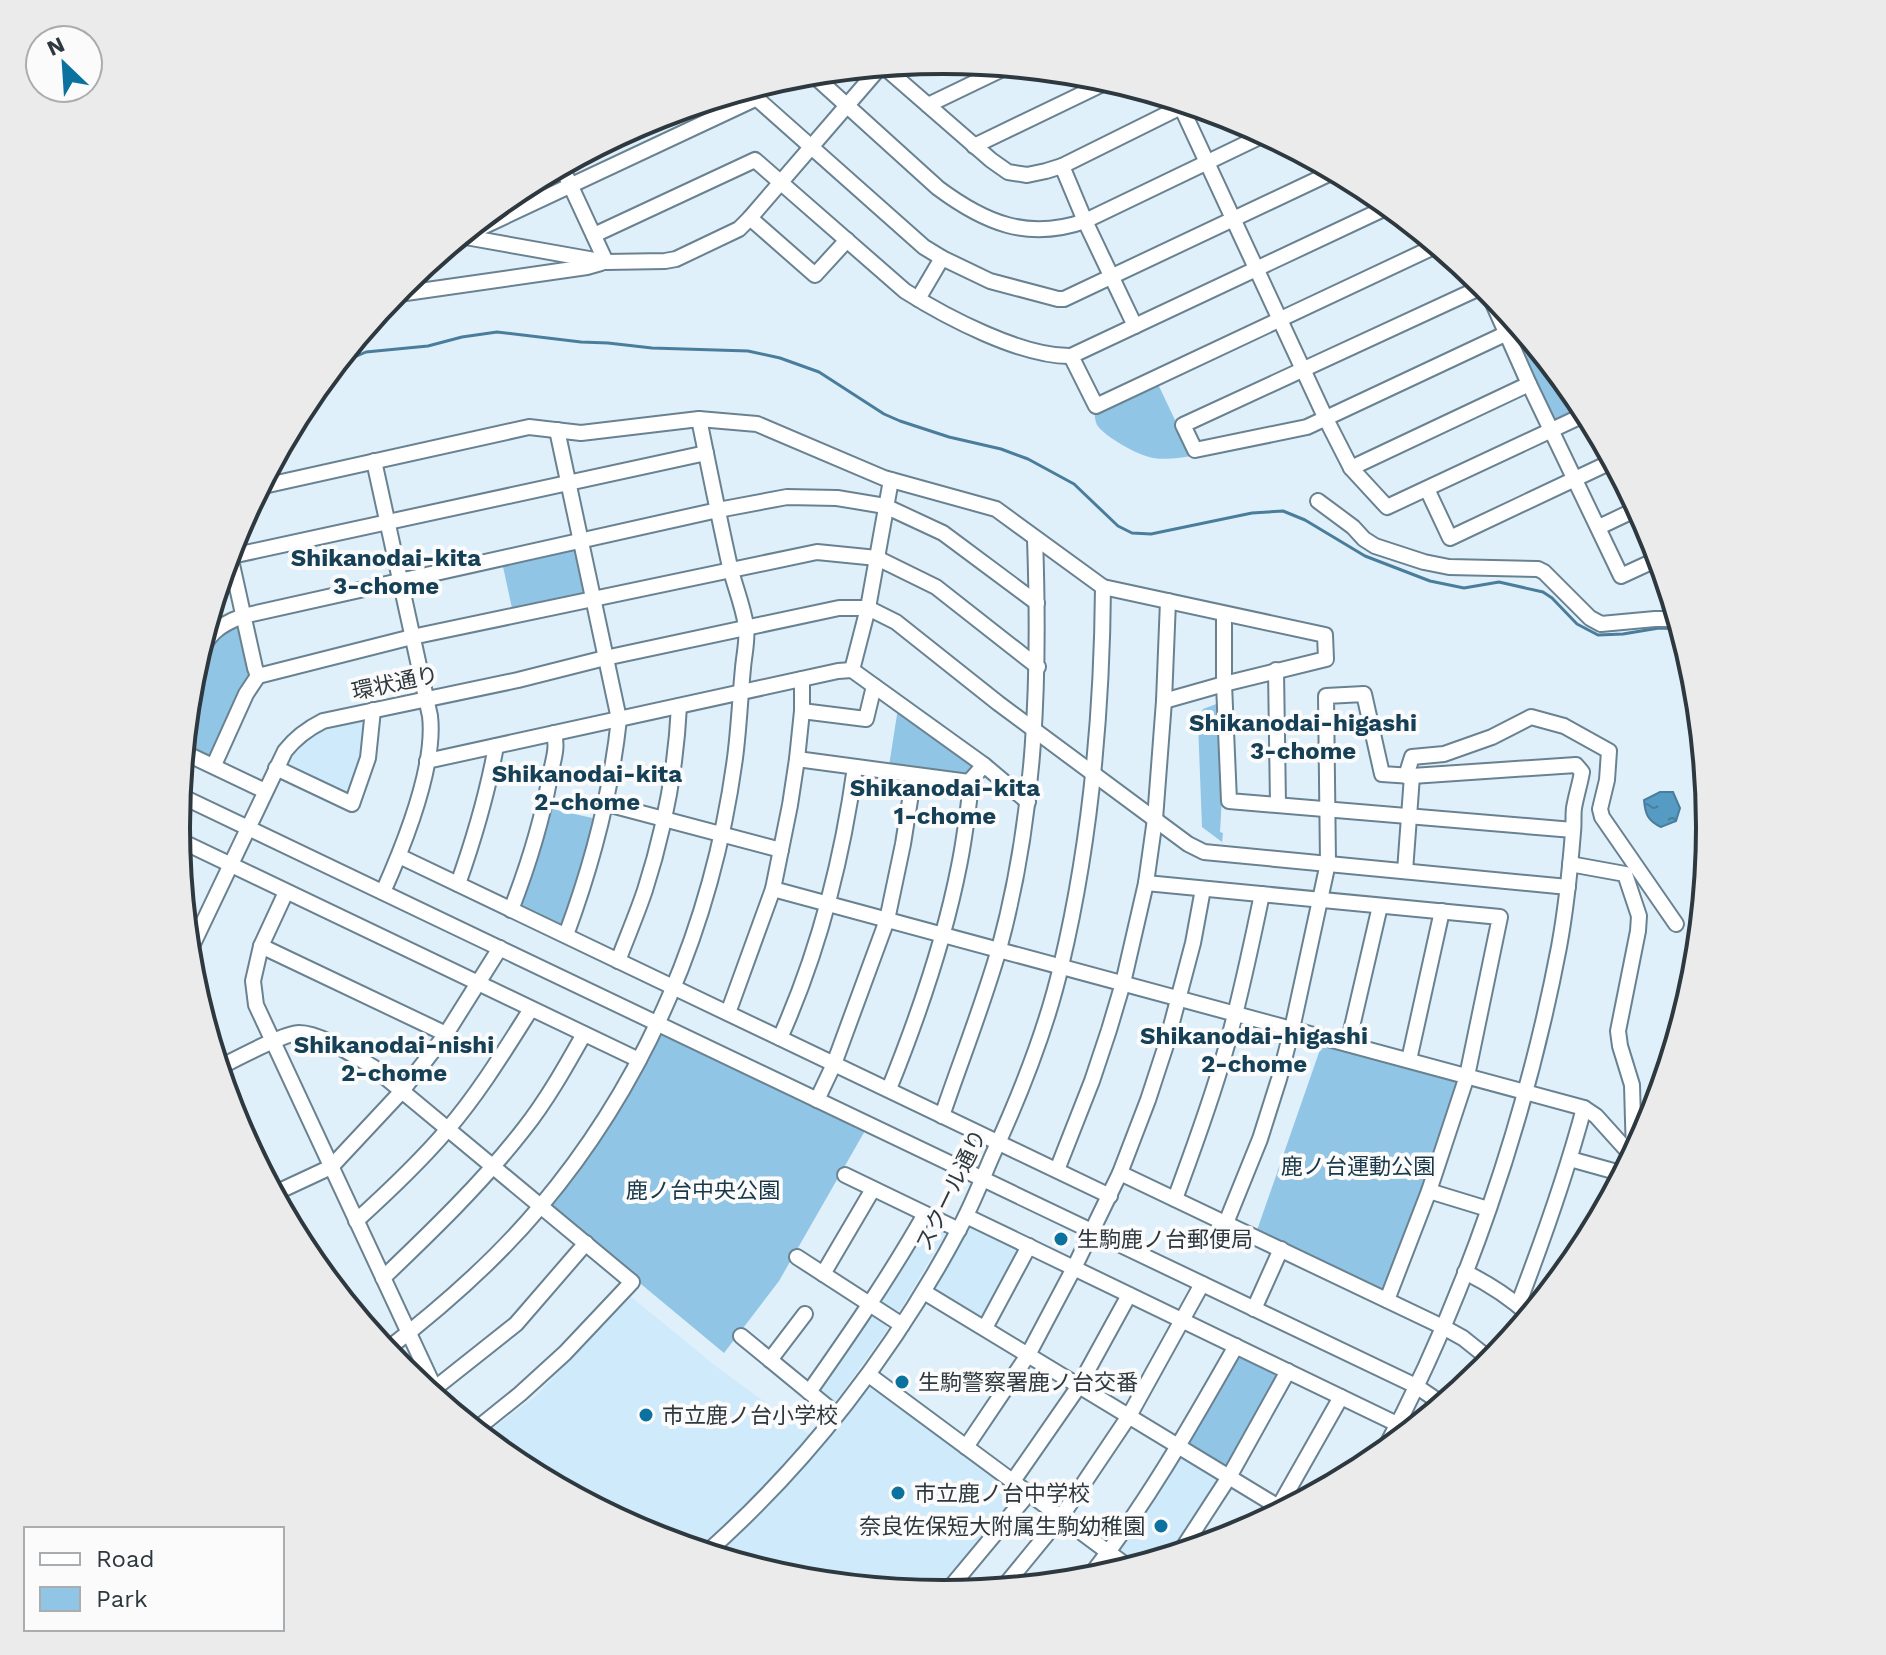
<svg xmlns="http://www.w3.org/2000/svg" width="1886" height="1655" viewBox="0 0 1886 1655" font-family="'Work Sans','Noto Sans JP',sans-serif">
  <defs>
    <pattern id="water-ripples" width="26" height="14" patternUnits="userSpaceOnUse" patternTransform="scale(2)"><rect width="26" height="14" fill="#559bc3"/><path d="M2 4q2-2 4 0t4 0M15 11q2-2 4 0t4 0" fill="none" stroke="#477fa0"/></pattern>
  </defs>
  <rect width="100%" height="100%" fill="#e0f0fb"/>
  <g fill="#ceeafb">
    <path d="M363,719L368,720L363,759L348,798L291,769L289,762L295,752L313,734Z"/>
    <path d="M931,1221L945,1228V1235L900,1310L893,1314L881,1307L879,1300L925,1224Z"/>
    <path d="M974,1225L1019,1247L1021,1255L983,1322L935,1293V1286L967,1229Z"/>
    <path d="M630,1296L717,1367L811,1436L777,1475L699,1552L649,1536L516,1465L481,1437L536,1396Z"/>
    <path d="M876,1314L888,1321L887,1330L835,1402L828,1403L818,1394L817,1388L869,1315Z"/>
    <path d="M868,1384L876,1385L1016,1488L1017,1498L940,1595L793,1580L715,1557L767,1507Z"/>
    <path d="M1184,1455L1219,1476L1220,1484L1172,1556L1136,1567L1117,1553V1548L1176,1457Z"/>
  </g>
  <g fill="#91c5e5">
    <path d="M1523,331L1581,401L1586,409L1556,423L1516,338L1518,333Z"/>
    <path d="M1157,382L1192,456C1179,458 1166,460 1153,458C1138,455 1106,438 1097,425C1095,421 1095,416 1094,412Z"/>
    <path d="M577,546L588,596L513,613L502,562Z"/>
    <path d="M241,625L255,678L212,761L184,746L189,690L210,645L231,626Z"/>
    <path d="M1219,703L1224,763L1220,832L1223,833L1222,842L1202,827L1198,723L1203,709Z"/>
    <path d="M898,708L971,759V773L963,777L889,766Z"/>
    <path d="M552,809L597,819L595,833L562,928L523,909L521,904Z"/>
    <path d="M661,1034H667L866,1129L779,1281L724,1353L547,1206L607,1130Z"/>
    <path d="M1323,1041L1456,1077L1459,1085L1388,1289L1381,1292L1256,1233Z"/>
    <path d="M1239,1353L1285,1374L1228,1471L1188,1444Z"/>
  </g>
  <path fill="url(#water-ripples)" stroke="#497d9b" stroke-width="2" d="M1660,792H1673L1680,808L1676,821L1661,827C1648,821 1645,814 1644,800Z"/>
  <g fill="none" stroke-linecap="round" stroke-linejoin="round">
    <g stroke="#497d9b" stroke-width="3">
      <path d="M334,366L366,352L428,346L462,337L497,332L581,342L608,343L652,348L748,351L780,358L819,372L884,414L900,421L949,437L1001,449L1028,459L1074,484L1118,526L1132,533L1151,534L1252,513L1283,511L1305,520L1365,556L1430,581L1464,588L1499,582L1543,592L1552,598L1577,624L1598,635L1623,634L1659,628L1681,629"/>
      <path d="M1691,993L1692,981L1697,967"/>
    </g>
    <defs>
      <g id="minor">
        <path d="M883,66L991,160L1008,172L1027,175L1046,171L1062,166L1187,104"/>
        <path d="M811,73L938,188C985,223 1028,241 1085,221L1266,134"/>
        <path d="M746,89L924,247L942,258L990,281L1058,299H1064L1335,171"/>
        <path d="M1178,100L1326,419L1351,468L1387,507L1588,413"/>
        <path d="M928,105L1009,66"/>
        <path d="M974,146L1111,80"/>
        <path d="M561,165L606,262"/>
        <path d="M1062,166L1085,221L1135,326"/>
        <path d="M750,218L815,275L847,240"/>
        <path d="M594,235L755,160L905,291C946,317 1022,357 1071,356L1390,206"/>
        <path d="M460,236L606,262L665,261L676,259L739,229L750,218L881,66"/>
        <path d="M463,236L755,99"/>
        <path d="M1484,283L1529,384L1621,576L1660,558"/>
        <path d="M1486,285L1183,425L1195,450L1307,427L1520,327"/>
        <path d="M392,295L587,267L601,263"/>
        <path d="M918,299L942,258"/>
        <path d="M1071,356L1096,406L1438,245"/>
        <path d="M557,430L619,719C611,794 592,865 566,935"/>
        <path d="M374,461L430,716C436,767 404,845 383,892"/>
        <path d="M1351,468L1529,384"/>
        <path d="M259,487L529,427L581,433L699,419L757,424L884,478L996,509L1103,587L1325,635L1326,659L1224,684L1164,701"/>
        <path d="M1427,489L1450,538L1613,461"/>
        <path d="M1318,501L1353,527L1364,539L1375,546L1424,562L1449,567L1538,569L1544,572L1590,618L1601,624L1655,619H1678"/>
        <path d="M1599,527L1639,508"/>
        <path d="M229,551L255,668L258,676"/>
        <path d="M227,557L706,453"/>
        <path d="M1224,614V684L1229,801L1573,830"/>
        <path d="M196,660C208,635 216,626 243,616L718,510L787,497L837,498L885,506L943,533L1037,603"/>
        <path d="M852,670L868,608L891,480"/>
        <path d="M1276,670L1278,805"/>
        <path d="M802,711L866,719L874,686"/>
        <path d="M183,752L265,791"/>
        <path d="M797,759L969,782"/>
        <path d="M427,761L838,671L852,670L984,765L1028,802"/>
        <path d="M214,765L246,694L258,676L412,637L817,552L877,558L936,587L1038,667"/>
        <path d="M276,768L352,804L368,758L373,710"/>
        <path d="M1406,776L1412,757L1444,754L1492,737L1531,717L1564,726L1609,751L1607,780L1600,809L1602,817L1676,924"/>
        <path d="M179,795L1416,1386L1444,1405"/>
        <path d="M607,804L781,850"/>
        <path d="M177,839L639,1060"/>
        <path d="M399,856L1110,1196"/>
        <path d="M1570,864L1625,874L1639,916L1638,931L1618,1031L1620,1046L1632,1085L1634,1155"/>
        <path d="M1405,871L1412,776"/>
        <path d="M1146,883L1500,917L1467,1076L1429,1191L1387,1300"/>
        <path d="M458,884C475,836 487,796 496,746"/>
        <path d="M773,889L1584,1108L1596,1116L1633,1157"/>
        <path d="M286,892L261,946L253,981L256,1005L442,1404"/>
        <path d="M511,910C528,866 542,822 550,776C553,760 558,749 554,733"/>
        <path d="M261,946L446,1034"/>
        <path d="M188,958L193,944L285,751C296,737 307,729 323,721L518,680L605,658L839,608H868L896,622L998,703L1188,844L1204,852L1568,887"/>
        <path d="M618,961C627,937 637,914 645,890C664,831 676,768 679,706"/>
        <path d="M728,1013L773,889L790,805L797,759L802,711V679"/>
        <path d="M780,1038C819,951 842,861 855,767"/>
        <path d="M1348,1044L1380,906"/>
        <path d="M1409,1060L1442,911"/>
        <path d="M218,1068C234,1060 284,1033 299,1033C321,1033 354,1056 373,1067L632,1282L565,1353L520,1394L474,1431"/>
        <path d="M223,1084L288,1222"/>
        <path d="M889,1089C918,1017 944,943 959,866C964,842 967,818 970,793L969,782L984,765"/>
        <path d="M817,1100L834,1064L887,920L903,844L914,775"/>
        <path d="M942,1116C961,1060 983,1005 999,949C1036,814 1040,678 1035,539"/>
        <path d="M1570,1159L1624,1174"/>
        <path d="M1057,1170L1092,1081L1109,1030L1123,983L1146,883L1155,819L1164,701L1168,601"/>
        <path d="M1120,1173L1443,1327L1463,1338L1493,1362"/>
        <path d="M845,1175L959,1230"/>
        <path d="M1429,1191L1488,1209"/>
        <path d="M273,1194L331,1167L402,1091L446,1034L500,948"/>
        <path d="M1175,1199C1193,1150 1211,1102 1225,1052C1240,1000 1251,947 1262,894"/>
        <path d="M966,1216L1397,1424"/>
        <path d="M356,1221C388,1192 419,1163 447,1130C479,1093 505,1050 531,1009"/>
        <path d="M1226,1223L1260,1139L1279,1079L1292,1029L1328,863L1326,696L1364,694L1382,774L1412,776L1576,765L1582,772C1580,784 1576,796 1574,808C1573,816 1574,824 1573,832C1570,870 1566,909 1559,947C1526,1120 1465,1301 1381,1456"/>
        <path d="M797,1257L902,1325"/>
        <path d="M1465,1272C1489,1284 1511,1298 1530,1316"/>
        <path d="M823,1274L873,1189"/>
        <path d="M383,1278C432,1231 482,1183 524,1129C547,1100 566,1066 584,1034"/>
        <path d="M924,1292L1285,1511"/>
        <path d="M1518,1305C1543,1240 1566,1175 1584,1108"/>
        <path d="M1254,1309L1281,1249"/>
        <path d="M985,1328L1029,1246"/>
        <path d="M741,1336L836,1414"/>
        <path d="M385,1351C441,1308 494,1262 540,1207C647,1080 713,923 735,758C739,728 740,698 743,668C744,655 748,639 746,626C743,606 735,587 730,567C719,518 709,468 699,419"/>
        <path d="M770,1360L805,1314"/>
        <path d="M869,1375L1131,1569"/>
        <path d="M434,1389L516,1324L586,1243"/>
        <path d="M809,1392C850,1334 890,1276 925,1214"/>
        <path d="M966,1447L1028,1355L1074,1268L1120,1173L1148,1100L1166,1045L1193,943L1203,889"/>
        <path d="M1013,1481L1079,1386L1129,1295"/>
        <path d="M1273,1517L1341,1397"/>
        <path d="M705,1554C808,1463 894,1351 958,1231C972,1206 982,1179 993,1154C1021,1093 1046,1031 1061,966C1091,841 1102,715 1103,587"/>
        <path d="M1179,1554L1229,1477L1288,1371"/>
        <path d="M1086,1581C1144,1508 1190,1427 1236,1346"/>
        <path d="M1002,1589L1061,1517L1129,1416L1202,1284"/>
        <path d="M944,1595L1029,1493"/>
      </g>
    </defs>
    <use href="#minor" stroke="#698291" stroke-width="18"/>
    <use href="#minor" stroke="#fff" stroke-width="14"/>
  </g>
  <g fill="#0b719e" stroke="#fbfbfb" stroke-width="3">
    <circle cx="1061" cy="1239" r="8"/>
    <circle cx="902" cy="1382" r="8"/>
    <circle cx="646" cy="1415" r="8"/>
    <circle cx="898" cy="1493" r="8"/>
    <circle cx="1161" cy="1526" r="8"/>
  </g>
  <g text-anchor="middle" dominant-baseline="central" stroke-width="8" stroke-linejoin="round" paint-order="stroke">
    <g font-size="22" fill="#2e383f" stroke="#fbfbfb">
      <text transform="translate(395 683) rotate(-12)">環状通り</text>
      <text transform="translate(951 1190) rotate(-64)">スクール通り</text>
    </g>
    <g font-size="22" fill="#183749" stroke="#fbfbfb">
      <text x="1358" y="1166">鹿ノ台運動公園</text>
      <text x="703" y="1190">鹿ノ台中央公園</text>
    </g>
    <g font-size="22" fill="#2e383f" stroke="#fbfbfb" text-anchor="start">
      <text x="1077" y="1239">生駒鹿ノ台郵便局</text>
      <text x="918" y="1382">生駒警察署鹿ノ台交番</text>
      <text x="662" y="1415">市立鹿ノ台小学校</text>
      <text x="914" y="1493">市立鹿ノ台中学校</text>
      <text x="1145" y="1526" text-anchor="end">奈良佐保短大附属生駒幼稚園</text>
    </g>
    <g font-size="24" font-weight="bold" fill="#164056" stroke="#fbfbfb">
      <text x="386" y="558">Shikanodai-kita<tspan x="386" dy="28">3-chome</tspan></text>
      <text x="1303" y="723">Shikanodai-higashi<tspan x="1303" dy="28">3-chome</tspan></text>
      <text x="587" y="774">Shikanodai-kita<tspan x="587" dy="28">2-chome</tspan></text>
      <text x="945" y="788">Shikanodai-kita<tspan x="945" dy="28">1-chome</tspan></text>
      <text x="1254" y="1036">Shikanodai-higashi<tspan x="1254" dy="28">2-chome</tspan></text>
      <text x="394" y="1045">Shikanodai-nishi<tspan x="394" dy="28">2-chome</tspan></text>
    </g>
  </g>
  <path d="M0 0H1886V1655H0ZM190 827a753 753 0 1 1 1506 0a753 753 0 1 1-1506 0Z" fill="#ebebec" fill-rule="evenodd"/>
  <path fill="none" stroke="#2e383f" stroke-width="4" d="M190 827a753 753 0 1 1 1506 0a753 753 0 1 1-1506 0Z"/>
  <rect x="24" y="1527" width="260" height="104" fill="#fbfbfb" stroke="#a9adb0" stroke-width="2"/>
  <rect x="40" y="1553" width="40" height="12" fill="#ffffff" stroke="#a9adb0" stroke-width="2"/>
  <text x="96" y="1567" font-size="24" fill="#2e383f">Road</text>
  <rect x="40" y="1587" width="40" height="24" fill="#91c5e5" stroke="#a9adb0" stroke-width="2"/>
  <text x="96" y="1607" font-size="24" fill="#2e383f">Park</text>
  <g transform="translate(64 64) rotate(335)"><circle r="38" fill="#fbfbfb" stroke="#a9adb0" stroke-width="2"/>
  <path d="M0-6L14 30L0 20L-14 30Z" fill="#0b719e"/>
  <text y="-12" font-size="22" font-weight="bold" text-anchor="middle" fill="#2e383f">N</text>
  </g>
</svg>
